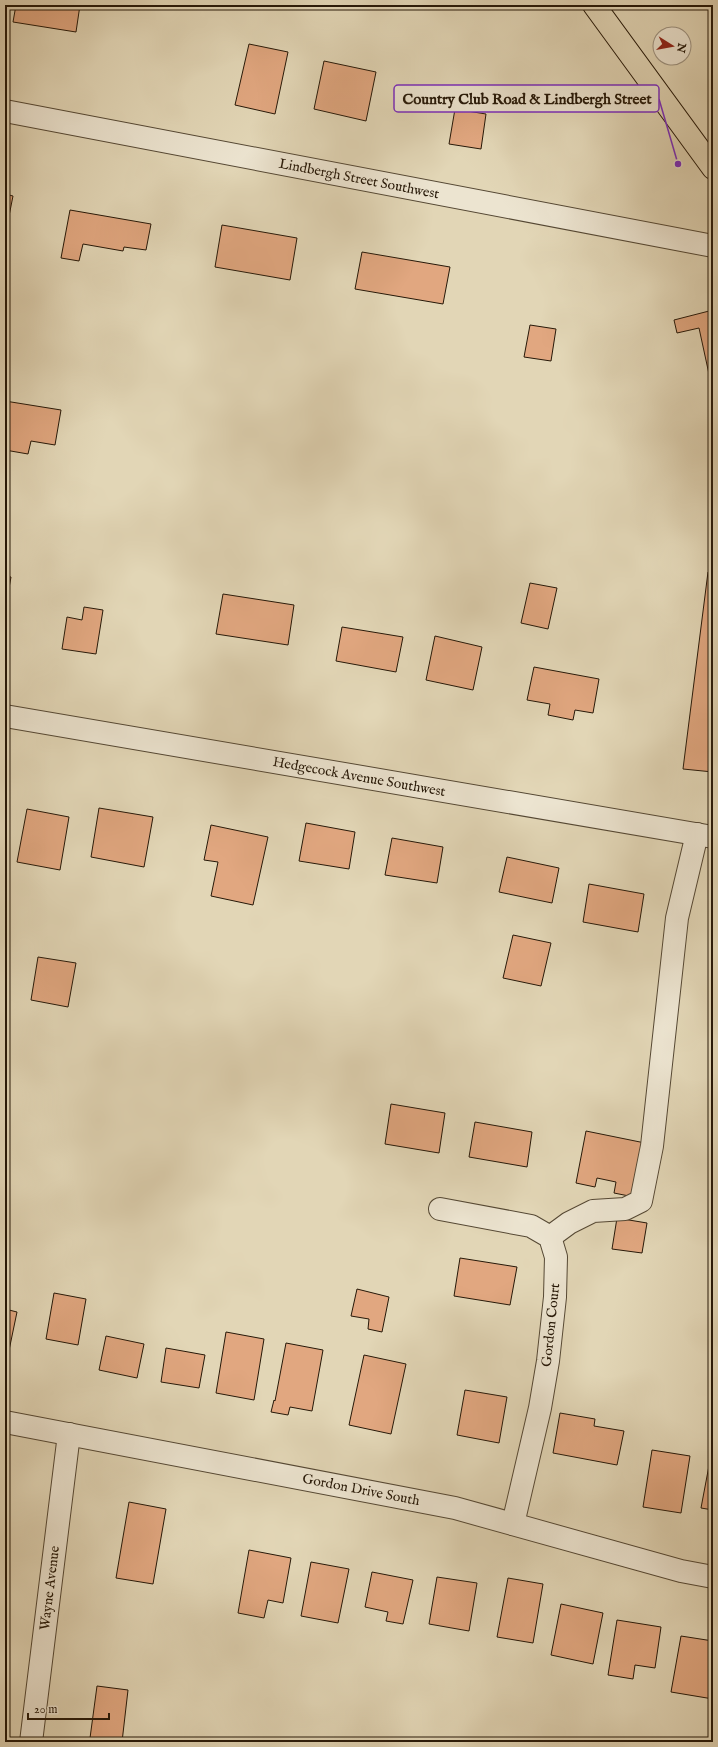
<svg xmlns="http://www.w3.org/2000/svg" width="718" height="1747" viewBox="0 0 718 1747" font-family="'IM FELL English',serif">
  <rect width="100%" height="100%" fill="#e2d6b6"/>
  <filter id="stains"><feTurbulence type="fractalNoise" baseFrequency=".005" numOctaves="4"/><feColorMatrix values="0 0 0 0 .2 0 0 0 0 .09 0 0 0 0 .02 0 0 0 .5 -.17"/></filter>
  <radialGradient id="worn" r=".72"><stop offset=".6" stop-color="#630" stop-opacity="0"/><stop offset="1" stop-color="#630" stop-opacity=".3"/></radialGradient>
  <g fill="#e1a780" stroke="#261808">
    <path d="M16,5H80L76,32L13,22Z"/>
    <path d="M249,44L288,52L275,114L235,105Z"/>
    <path d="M324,61L376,72L366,121L314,109Z"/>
    <path d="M455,109L486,114L481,149L449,144Z"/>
    <path d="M5,194L13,196L6,231H5Z"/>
    <path d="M70,210L151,224L146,250L124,247L123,251L83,244L79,261L61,258Z"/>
    <path d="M222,225L297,238L290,280L215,267Z"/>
    <path d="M362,252L450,267L443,304L355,289Z"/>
    <path d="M713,310V388H712L699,328L677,333L674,320Z"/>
    <path d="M530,325L556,329L551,361L524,357Z"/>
    <path d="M5,401L61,410L55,445L31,441L28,454L5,450Z"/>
    <path d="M708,572L713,573V772L683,769Z"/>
    <path d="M5,576L11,577L5,610Z"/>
    <path d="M530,583L557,588L548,629L521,623Z"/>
    <path d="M223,594L294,605L288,645L216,634Z"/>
    <path d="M84,607L103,610L96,654L62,649L67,617L82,620Z"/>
    <path d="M342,627L403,637L396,672L336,661Z"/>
    <path d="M435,636L482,647L473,690L426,680Z"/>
    <path d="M534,667L599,679L593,713L575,710L573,720L548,715L550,704L527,700Z"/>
    <path d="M99,808L153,817L144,867L91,857Z"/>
    <path d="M27,809L69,817L60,870L17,862Z"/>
    <path d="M306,823L355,832L349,869L299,861Z"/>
    <path d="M211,825L268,837L253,905L211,896L218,862L204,860Z"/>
    <path d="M392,838L443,847L437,883L385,875Z"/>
    <path d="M507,857L559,868L552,903L499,892Z"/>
    <path d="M589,884L644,894L638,932L583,922Z"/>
    <path d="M513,935L551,943L541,986L503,978Z"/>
    <path d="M38,957L76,963L68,1007L31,1000Z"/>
    <path d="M391,1104L445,1113L439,1153L385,1144Z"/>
    <path d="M475,1122L532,1132L527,1167L469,1157Z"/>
    <path d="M586,1131L645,1143L634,1197L614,1193L616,1182L597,1178L595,1187L576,1183Z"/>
    <path d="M617,1218L647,1223L642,1253L612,1249Z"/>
    <path d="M460,1258L517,1267L510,1305L454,1296Z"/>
    <path d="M357,1289L389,1297L382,1332L368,1329L369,1319L351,1316Z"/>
    <path d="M54,1293L86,1299L78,1345L46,1339Z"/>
    <path d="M5,1309L17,1312L7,1360L5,1359Z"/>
    <path d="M226,1332L264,1339L254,1400L216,1393Z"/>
    <path d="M106,1336L144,1344L137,1378L99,1370Z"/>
    <path d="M286,1343L323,1350L312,1411L290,1407L288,1415L271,1412L274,1400L275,1401Z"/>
    <path d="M166,1348L205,1355L199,1388L161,1382Z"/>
    <path d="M364,1355L406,1364L391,1434L349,1425Z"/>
    <path d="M465,1390L507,1397L499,1443L457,1435Z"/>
    <path d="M560,1413L595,1419L594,1426L624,1431L617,1465L553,1453Z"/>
    <path d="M652,1450L690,1456L681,1513L643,1507Z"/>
    <path d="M711,1455L713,1456V1510L701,1508Z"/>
    <path d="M129,1502L166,1509L153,1584L116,1578Z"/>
    <path d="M249,1550L291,1558L283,1603L268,1600L264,1618L238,1613Z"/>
    <path d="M311,1562L349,1569L338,1623L301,1616Z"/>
    <path d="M372,1572L413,1580L403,1624L386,1621L388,1612L365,1607Z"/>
    <path d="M437,1577L477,1583L469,1631L429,1624Z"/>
    <path d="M508,1578L543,1584L533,1643L497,1637Z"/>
    <path d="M561,1604L603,1613L593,1664L551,1655Z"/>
    <path d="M617,1620L661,1627L655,1668L635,1665L633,1679L608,1675Z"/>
    <path d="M681,1636L713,1641V1699L671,1692Z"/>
    <path d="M97,1686L128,1690L122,1742L90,1738Z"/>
  </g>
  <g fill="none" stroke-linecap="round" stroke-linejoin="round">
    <defs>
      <g id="minor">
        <path d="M5,111L713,246"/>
        <path d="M5,716L713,837"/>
        <path d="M440,1209L531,1226L550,1237L556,1257L555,1297L548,1361L540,1408L513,1524"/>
        <path d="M550,1237L569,1223L593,1211L625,1209L641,1201L652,1146L677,918L697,834"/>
        <path d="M5,1422L455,1508L681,1571L713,1577"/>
        <path d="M31,1742L69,1434"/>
      </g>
      <path id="major" d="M594,5L713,168"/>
    </defs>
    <use href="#minor" stroke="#554834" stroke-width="24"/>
    <use href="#major" stroke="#261808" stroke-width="24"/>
    <use href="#minor" stroke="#ece4d0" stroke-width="22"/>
    <use href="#major" stroke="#e2d6b6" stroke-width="22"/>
  </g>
  <g text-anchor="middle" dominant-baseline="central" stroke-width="3" stroke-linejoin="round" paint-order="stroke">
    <g font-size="14" fill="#261808" stroke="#ece4d0">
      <text transform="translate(359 179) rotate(11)">Lindbergh Street Southwest</text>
      <text transform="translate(359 777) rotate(10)">Hedgecock Avenue Southwest</text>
      <text transform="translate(551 1325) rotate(-84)">Gordon Court</text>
      <text transform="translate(361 1490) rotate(11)">Gordon Drive South</text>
      <text transform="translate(50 1588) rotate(-83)">Wayne Avenue</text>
    </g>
  </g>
  <path fill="none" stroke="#7b2cbf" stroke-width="1.5" d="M678 164L659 99"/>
  <circle fill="#7b2cbf" stroke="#ece4d0" stroke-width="1.5" cx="678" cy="164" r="4"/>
  <rect fill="#ece4d0" stroke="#7b2cbf" stroke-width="1.5" x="394" y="85" width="265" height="27" rx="4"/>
  <g font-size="15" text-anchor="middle" font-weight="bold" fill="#261808">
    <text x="527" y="104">Country Club Road &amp; Lindbergh Street</text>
  </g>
  <rect width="718" height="1747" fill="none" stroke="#e2d6b6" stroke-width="20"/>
  <rect x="6" y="6" width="706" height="1735" fill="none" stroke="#261808" stroke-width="2"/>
  <rect x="10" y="10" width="698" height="1727" fill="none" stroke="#261808"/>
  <g transform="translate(672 46) rotate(101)"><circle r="19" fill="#ece4d0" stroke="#9d9280"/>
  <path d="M0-3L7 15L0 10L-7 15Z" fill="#8f2418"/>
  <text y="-6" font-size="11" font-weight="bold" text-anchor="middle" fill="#261808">N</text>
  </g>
  <path d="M28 1713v6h81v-6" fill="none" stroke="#261808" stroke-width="2"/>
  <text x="34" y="1713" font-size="12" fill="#261808" stroke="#ece4d0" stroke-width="3" paint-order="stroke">20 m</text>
  <rect width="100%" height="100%" filter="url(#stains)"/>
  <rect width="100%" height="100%" fill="url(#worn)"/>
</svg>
